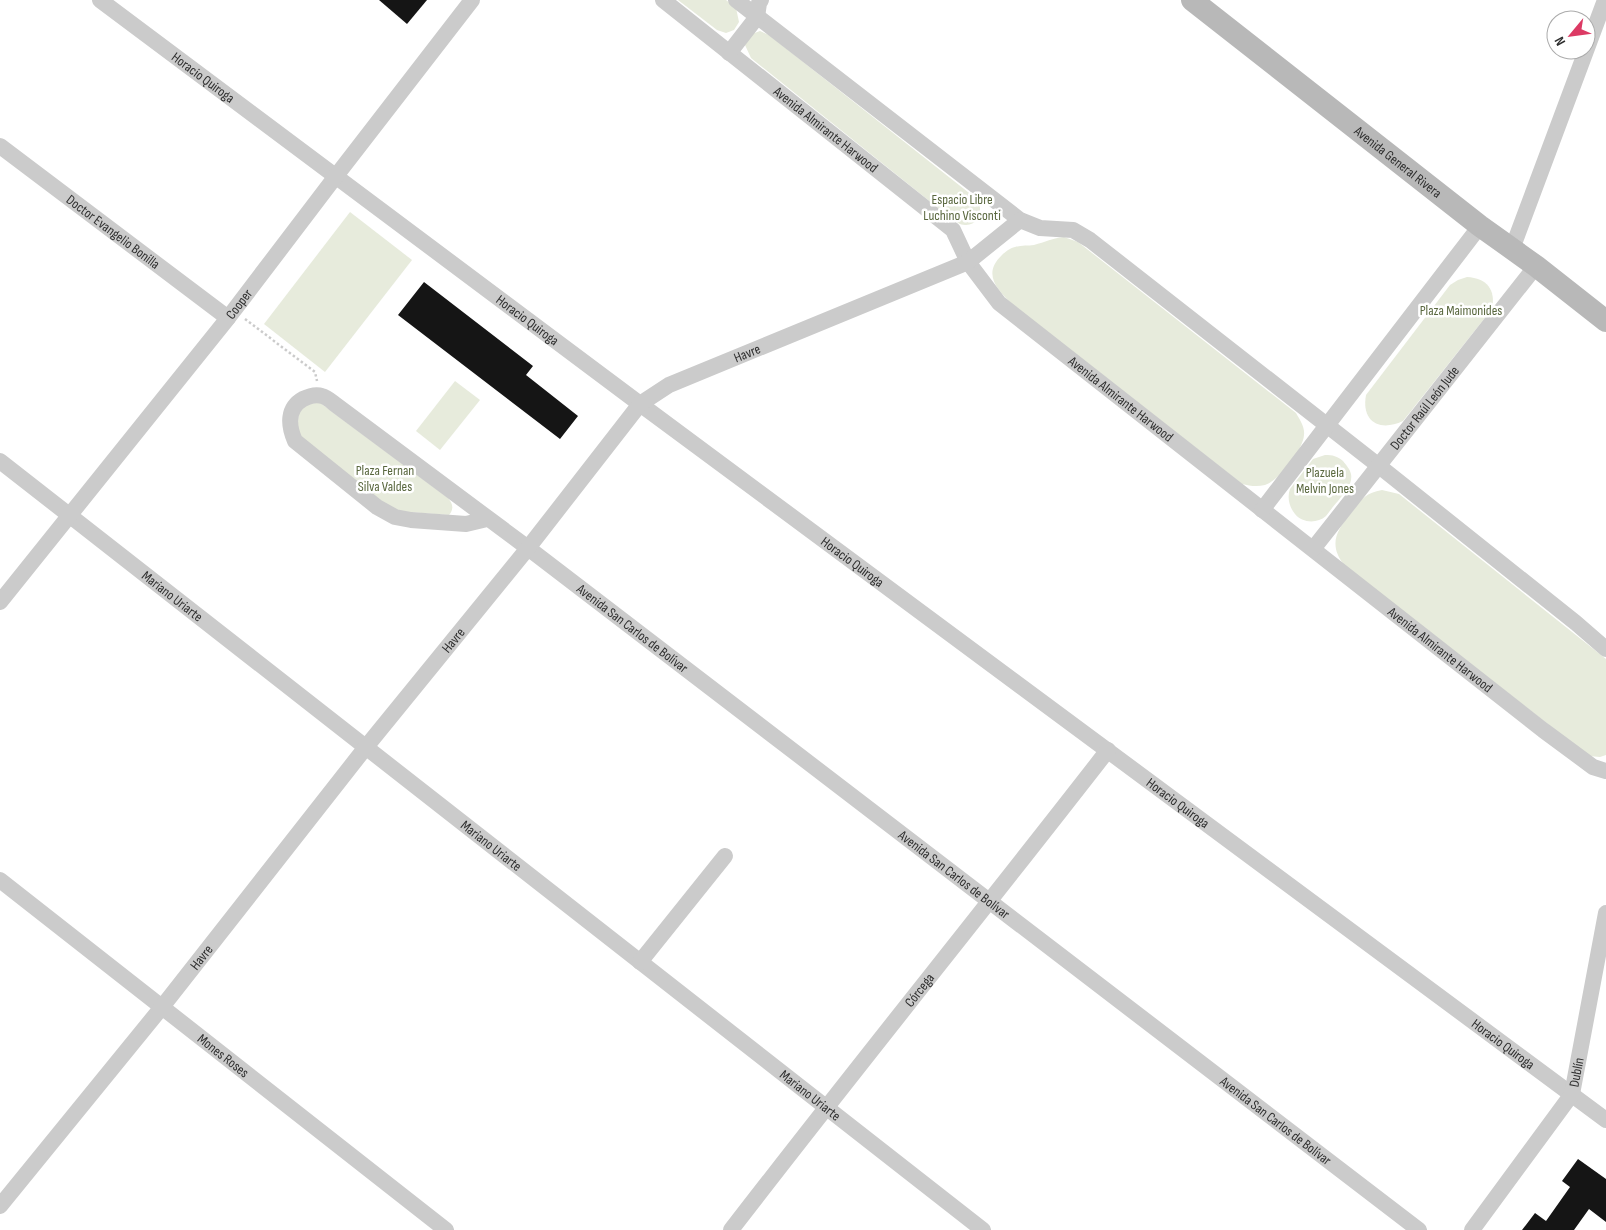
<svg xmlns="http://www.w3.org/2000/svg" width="1606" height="1230" viewBox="0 0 1606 1230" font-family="'Sofia Sans Condensed',sans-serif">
  <rect width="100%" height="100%" fill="#fff"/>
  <g fill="#e7ebdc">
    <path d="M678,0H726L736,8L739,22L734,30L726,33L717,30Z"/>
    <path d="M760,31L769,35L978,200C983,210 979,226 965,225C960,225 957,222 953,220L751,58L745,45L752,34Z"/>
    <path d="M350,212L412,260L325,372L264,324Z"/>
    <path d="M1064,237L1078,242L1296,413C1300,420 1305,427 1304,435C1303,450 1280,480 1265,485C1257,487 1250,486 1242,484L1012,304C997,289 982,274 1002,255C1005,252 1010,248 1015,247C1021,245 1028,246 1034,245C1045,242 1053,238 1064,237Z"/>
    <path d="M1467,277C1487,278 1496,290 1492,309L1403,421C1380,432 1361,422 1366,395L1450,285L1458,280Z"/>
    <path d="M455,381L480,400L440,450L416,431Z"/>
    <path d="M319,402L448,498C453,504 454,509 449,515L395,511L297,438L299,407Z"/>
    <path d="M1325,455C1333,455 1337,456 1343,461C1346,465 1350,469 1351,474C1353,485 1344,493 1338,501C1334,505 1330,511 1326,516C1317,524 1302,523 1295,514C1289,507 1287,497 1290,489L1313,459Z"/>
    <path d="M1382,490L1399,494L1606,659V755L1600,757L1589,756L1345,566C1328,545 1336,531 1351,513C1361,500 1365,493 1382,490Z"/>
  </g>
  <g fill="#151515">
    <path d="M379,0H427L407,24Z"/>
    <path d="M424,282L533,366L526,375L578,416L560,439L398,315Z"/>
    <path d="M1578,1159L1606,1179V1222L1589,1209L1574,1230H1522L1535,1213L1546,1221L1570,1187L1562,1181Z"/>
  </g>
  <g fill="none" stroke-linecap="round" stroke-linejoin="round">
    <path stroke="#cbcbcb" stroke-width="2.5" stroke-dasharray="2.5 2.5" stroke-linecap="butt" d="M245,319L315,372L317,381"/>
    <g stroke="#cbcbcb" stroke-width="16">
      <path id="s1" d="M100,0L640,404L1606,1120"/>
      <path id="s2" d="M663,0L953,230L968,262L999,303L1543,730L1593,767L1606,771"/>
      <path d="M736,0L1020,220L1040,228L1073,230L1090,240L1379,466L1576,623L1606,649"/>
      <path d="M729,53L757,17L759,3L761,0"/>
      <path id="s3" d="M0,146L228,318"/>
      <path d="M1512,249L1605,0"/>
      <path id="s4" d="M0,461L983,1230"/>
      <path d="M1262,510L1480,226"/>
      <path id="s5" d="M487,519L466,524L411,520L395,517L377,507L295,441C288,425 287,408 303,399C309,396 316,394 322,396C327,397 332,402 336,405L528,548L1419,1230"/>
      <path id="s6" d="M1313,549L1536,266"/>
      <path id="s7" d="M0,602L228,318L336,176L472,0"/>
      <path id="s8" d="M0,880L446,1230"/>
      <path d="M640,962L725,856"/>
      <path id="s9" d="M0,1206L162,1007L366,747L528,548L640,404L669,385L968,262L1020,220"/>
      <path id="s10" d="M731,1230C855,1069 983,911 1108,750"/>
      <path id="s11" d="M1472,1230L1572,1094L1606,913"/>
    </g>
    <path stroke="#b8b8b8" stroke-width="22" id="s12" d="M1192,0L1480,226L1536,266L1606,321"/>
  </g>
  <g text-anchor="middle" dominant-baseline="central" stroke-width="5" stroke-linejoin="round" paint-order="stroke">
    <g font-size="14" fill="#2e2e2e" stroke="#fff">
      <text stroke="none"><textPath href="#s1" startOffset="129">Horacio Quiroga</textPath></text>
      <text stroke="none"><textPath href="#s2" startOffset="208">Avenida Almirante Harwood</textPath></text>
      <text stroke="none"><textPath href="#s12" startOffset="262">Avenida General Rivera</textPath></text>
      <text stroke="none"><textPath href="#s3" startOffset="142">Doctor Evangelio Bonilla</textPath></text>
      <text stroke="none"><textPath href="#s7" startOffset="382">Cooper</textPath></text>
      <text stroke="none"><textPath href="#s1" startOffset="534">Horacio Quiroga</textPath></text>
      <text stroke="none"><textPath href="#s9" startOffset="1145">Havre</textPath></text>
      <text stroke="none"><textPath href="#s2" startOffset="612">Avenida Almirante Harwood</textPath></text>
      <text stroke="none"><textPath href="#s6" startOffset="180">Doctor Raúl León Jude</textPath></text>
      <text stroke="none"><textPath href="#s1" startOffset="939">Horacio Quiroga</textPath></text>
      <text stroke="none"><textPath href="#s4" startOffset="219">Mariano Uriarte</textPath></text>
      <text stroke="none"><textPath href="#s5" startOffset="674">Avenida San Carlos de Bolívar</textPath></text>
      <text stroke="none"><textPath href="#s9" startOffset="725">Havre</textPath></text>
      <text stroke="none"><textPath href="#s2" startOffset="1018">Avenida Almirante Harwood</textPath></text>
      <text stroke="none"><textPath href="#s1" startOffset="1344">Horacio Quiroga</textPath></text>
      <text stroke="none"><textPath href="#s4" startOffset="624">Mariano Uriarte</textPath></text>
      <text stroke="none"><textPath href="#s5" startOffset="1079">Avenida San Carlos de Bolívar</textPath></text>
      <text stroke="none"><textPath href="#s9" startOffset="320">Havre</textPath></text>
      <text stroke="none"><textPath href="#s10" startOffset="305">Córcega</textPath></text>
      <text stroke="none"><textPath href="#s1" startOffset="1749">Horacio Quiroga</textPath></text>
      <text stroke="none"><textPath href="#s8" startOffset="284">Mones Roses</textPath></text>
      <text stroke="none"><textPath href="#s11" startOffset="191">Dublín</textPath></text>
      <text stroke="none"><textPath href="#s4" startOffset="1029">Mariano Uriarte</textPath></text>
      <text stroke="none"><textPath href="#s5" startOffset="1484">Avenida San Carlos de Bolívar</textPath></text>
    </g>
    <g font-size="14" fill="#59673e" stroke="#fff">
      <text x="962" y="199">Espacio Libre<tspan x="962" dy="16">Luchino Visconti</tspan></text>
      <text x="1461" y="310">Plaza Maimonides</text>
      <text x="385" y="470">Plaza Fernan<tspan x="385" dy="16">Silva Valdes</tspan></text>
      <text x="1325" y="472">Plazuela<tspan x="1325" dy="16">Melvin Jones</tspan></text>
    </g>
  </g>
  <g transform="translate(1571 35) rotate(241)"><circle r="24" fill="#ffffff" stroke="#ababab"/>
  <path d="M0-4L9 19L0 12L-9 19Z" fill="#dc3a64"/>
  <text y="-8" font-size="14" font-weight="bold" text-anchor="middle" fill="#2e2e2e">N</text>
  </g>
</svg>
